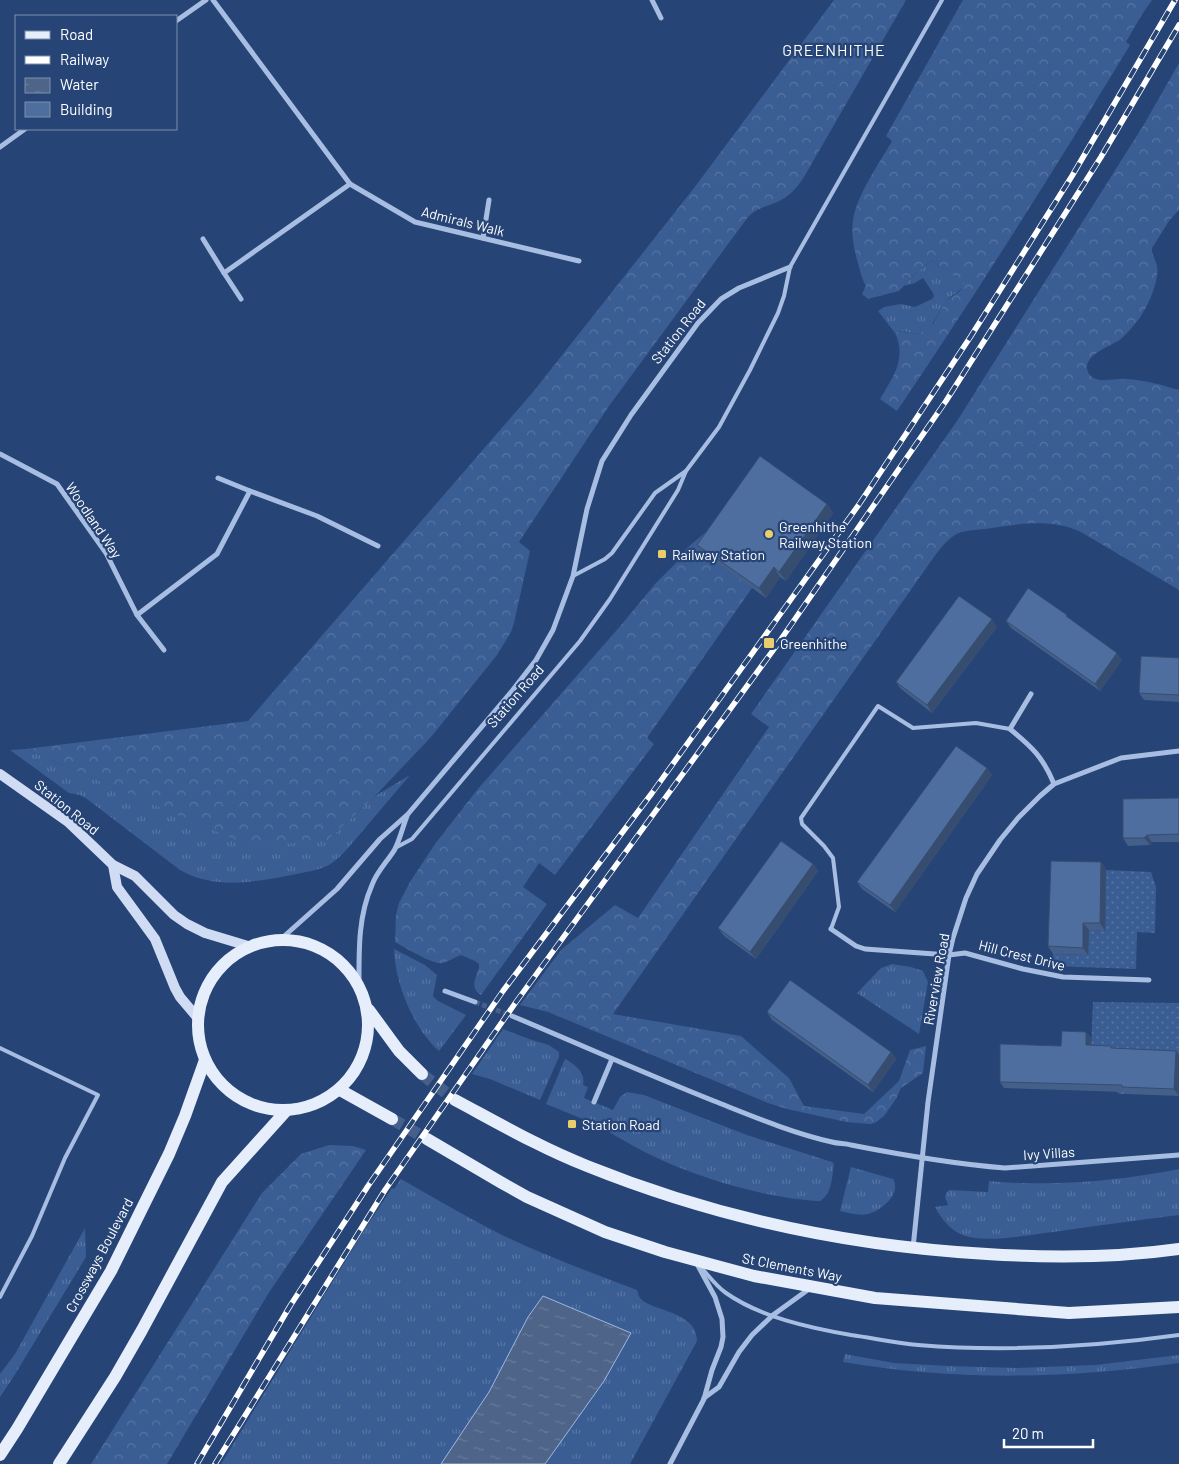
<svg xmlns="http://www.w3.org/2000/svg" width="1179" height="1464" viewBox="0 0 1179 1464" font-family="Barlow,sans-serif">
  <defs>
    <pattern id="grass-tufts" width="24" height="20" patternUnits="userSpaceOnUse" patternTransform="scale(1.25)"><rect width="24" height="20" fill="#3a5d93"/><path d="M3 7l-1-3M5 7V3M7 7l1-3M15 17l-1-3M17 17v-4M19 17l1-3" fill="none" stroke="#5875a3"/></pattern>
    <pattern id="forest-crowns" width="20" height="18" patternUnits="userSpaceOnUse" patternTransform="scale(1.25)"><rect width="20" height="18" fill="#3a5d93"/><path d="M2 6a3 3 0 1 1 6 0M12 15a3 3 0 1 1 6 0" fill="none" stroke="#5875a3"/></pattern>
    <pattern id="garden-dots" width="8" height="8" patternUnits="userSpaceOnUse" patternTransform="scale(1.25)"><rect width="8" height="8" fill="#3a5d93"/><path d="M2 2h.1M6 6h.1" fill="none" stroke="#5875a3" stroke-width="1.8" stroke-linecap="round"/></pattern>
    <pattern id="water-ripples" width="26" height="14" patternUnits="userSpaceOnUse" patternTransform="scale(1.25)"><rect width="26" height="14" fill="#4e6489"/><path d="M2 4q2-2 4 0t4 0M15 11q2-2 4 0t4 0" fill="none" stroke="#697b9b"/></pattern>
  </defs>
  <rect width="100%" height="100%" fill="#264476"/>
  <g fill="url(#grass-tufts)">
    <path d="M932,260L966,284C960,292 951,295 945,303C937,313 935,327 922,333C912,336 903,328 895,333L878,311L884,307L901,304L915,307L932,299L934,296L933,293L923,278L915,283L904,286L916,273Z"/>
    <path d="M26,749L128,793L328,840L375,796L410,775L349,847C343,854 337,860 329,865C317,871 305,872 292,875C254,882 215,890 180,870L87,799L80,795L69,793L10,750Z"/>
    <path d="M394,949L425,965L437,975L433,996L438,1001L466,1015L439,1051C413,1028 395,983 394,949Z"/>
    <path d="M892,964L911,967L923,971L928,982L919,1034L857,993L881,968Z"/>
    <path d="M503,1029L532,1040L549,1045L559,1052V1057L540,1100L490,1079L472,1074Z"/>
    <path d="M565,1059C575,1064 586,1073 583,1085L588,1087L584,1098L613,1110L620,1097L627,1092L644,1095L747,1135L832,1162L834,1164C832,1177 832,1194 820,1201C769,1199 701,1179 655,1157C635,1148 615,1135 595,1124C579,1117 562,1111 546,1104Z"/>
    <path d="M851,1167L893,1179C902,1194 881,1211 868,1214C859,1216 849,1213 840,1211Z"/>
    <path d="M1179,1169V1215C1137,1220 1095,1226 1053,1232C1027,1235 991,1243 965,1236C952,1232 941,1219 935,1207L948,1205L945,1197L946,1193L949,1190L988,1192L989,1181C1052,1187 1117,1181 1179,1169Z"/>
    <path d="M401,1179C433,1197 465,1216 498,1233C543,1255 590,1272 637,1290C638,1293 639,1298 642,1300C645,1303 650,1304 653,1306C671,1313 697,1318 697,1341L630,1464H221L366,1227L392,1188L394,1189Z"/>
    <path d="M85,1228L86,1257L14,1376L0,1397V1374L15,1354Z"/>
    <path d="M845,1354L894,1363L948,1366L1017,1368L1095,1365L1179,1355V1363C1068,1379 954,1381 843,1362Z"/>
  </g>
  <g fill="url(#forest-crowns)">
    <path d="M834,0H906L804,177C798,186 791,195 781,200C768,207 759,206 748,217L609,406L519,542L530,551L514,623L511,632L497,655L431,737L375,796L328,840L252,847L26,749L248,721L533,392L694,188Z"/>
    <path d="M963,0H1152L1141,16L1126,42L1130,45C1055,169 978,291 897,411L880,399C893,377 907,359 895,333L899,331L917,334L926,330L934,323L945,302L960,291L965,284L932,260L916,273L899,291L868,299L862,294L866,286C861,278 860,269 857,260C854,248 851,234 853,221C856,196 879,164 892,141L886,136Z"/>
    <path d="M1179,63V210L1169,221L1152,248C1151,255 1156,259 1157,266C1160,282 1145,314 1134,325C1130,330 1125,335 1121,339C1112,346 1081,355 1088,372C1089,375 1093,378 1096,379C1103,382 1118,378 1126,379C1145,380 1161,385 1179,390V590L1081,532C1050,518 1018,524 985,529C975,530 964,530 955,535C944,542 937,553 929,564L613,1014L741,1036L789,1078L804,1106L864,1114L899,1081L910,1050L926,1046L923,1073L901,1088L896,1099L884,1116L875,1123L870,1124L846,1122L787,1109L768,1103L548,1012L520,1005L561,950L615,905L638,918L769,727L751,714L957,421L1143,126Z"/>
    <path d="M707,531L752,588L647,738L654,744L555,875L539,863L523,887L547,904L481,995C469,987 476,979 479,967V964L475,961L461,955C454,957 449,962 442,963C433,965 404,947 395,942L396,915L399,903L410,882L435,844L477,790L622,624L655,584L677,562L687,548Z"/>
    <path d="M329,1145L353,1146L366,1150L268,1294L167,1464H91L262,1193L301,1154Z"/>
  </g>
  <g fill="url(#garden-dots)">
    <path d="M1106,870L1151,872L1156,887L1155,933L1137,932L1136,969L1052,966L1053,954L1088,955L1089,930L1105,931Z"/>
    <path d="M1093,1002L1179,1003V1057L1128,1055L1127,1094H1120L1115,1091L1091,1052Z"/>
  </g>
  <path fill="url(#water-ripples)" stroke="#9cb8e2" d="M543,1296L631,1333L604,1381L545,1464H441L489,1392L528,1317Z"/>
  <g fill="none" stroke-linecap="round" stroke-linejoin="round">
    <path stroke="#47608b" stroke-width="5" stroke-dasharray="5 2.5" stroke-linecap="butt" d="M475,1002L512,1016"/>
    <g stroke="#47608b" stroke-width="12" stroke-dasharray="12 6" stroke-linecap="butt">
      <path d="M422,1074L455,1100"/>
      <path d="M392,1119L427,1139"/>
    </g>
    <g stroke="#a7bee2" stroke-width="4">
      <path d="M573,576L605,559L612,553L655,493L686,471"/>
      <path d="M395,848L412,839L580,641L610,599L678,490L686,471L719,427L750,370L778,313L784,296L790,267L942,0"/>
      <path d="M831,929L839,907L833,858L824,846L802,824L801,818L878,706L913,728L976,723L1010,729"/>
      <path d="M0,1048L98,1095L65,1158L32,1236L0,1297"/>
      <path d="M700,1266C708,1275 716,1286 726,1293C760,1317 810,1328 851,1335C873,1338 896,1343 918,1345C1005,1352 1093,1347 1179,1335"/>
    </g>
    <g stroke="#a7bee2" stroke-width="5">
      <path d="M213,0L350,184L415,222L579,261"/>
      <path d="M652,0L661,18"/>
      <path d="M176,21L206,0"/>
      <path d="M0,147L25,129"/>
      <path d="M483,238L489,200"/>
      <path d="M203,239L224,273L350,184"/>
      <path d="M224,273L241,299"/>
      <path d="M0,454L57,484L106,553L137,615L217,554L250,491L317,516L378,546"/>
      <path d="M218,478L250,491"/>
      <path d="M137,615L164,650"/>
      <path d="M1031,694L1010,729C1032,747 1043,757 1054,784"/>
      <path d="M831,929L856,946L865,949L949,955L965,953L1023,969L1063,977L1149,980"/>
      <path d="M281,939L337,889L380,839L408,814L512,691L536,660L553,630L573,576L587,509L602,461L631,415L698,323L721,299L739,288L790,267"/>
      <path d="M359,984C359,950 358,917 372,885C377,871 388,861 395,849C400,839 403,826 407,816"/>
      <path d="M445,991L475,1002"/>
      <path d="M512,1016C579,1044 646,1074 714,1101C752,1116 792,1133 832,1142C839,1144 845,1143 851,1145C902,1155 953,1164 1005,1168L1179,1155"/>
      <path d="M594,1102L612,1059"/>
      <path d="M913,1248L928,1102L949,955L953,938L966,898L977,874L1000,840L1018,818L1040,796L1054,784L1121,758L1179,751"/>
      <path d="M704,1398L719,1387L739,1352L752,1335L773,1315L809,1289"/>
      <path d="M670,1464L704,1399L712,1370L721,1347L723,1337L722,1319L715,1297L696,1262"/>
    </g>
    <g stroke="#cfdcf3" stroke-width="10">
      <path d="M0,774L68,822L113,865L135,876L174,915L187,924L205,933L248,946"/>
      <path d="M113,865L117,887L155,939L175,988L180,997L196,1016"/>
    </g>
    <g stroke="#e6edfb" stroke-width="12">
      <circle cx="283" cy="1025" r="85"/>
      <path d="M369,1010L399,1051L422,1074"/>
      <path d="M340,1090L392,1119"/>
      <path d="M455,1100C498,1123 541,1148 587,1166C716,1218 847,1246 987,1254C1051,1258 1116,1258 1179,1249"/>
      <path d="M427,1139L502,1183L527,1197L605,1232L665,1252L754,1276L875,1298L1069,1313L1179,1307"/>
      <path d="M0,1455L17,1429L111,1271L169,1154L185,1116L205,1060"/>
      <path d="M59,1464L115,1377L142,1330L222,1182L286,1111"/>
    </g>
    <defs>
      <g id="rail">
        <path d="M197,1464L290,1306L368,1186L503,991L652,793L860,503L971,336L1072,176L1175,0"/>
        <path d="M215,1464L385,1190L516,1002L777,645L946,401L1101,157L1179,25"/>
      </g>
    </defs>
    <use href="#rail" stroke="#fff" stroke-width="5.5"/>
    <use href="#rail" stroke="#264476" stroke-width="4" stroke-dasharray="11" stroke-linecap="butt"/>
  </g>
  <g fill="#435f8a">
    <path d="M827,504L833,513L786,581L780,577L766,598L704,554L697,545Z"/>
    <path d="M1069,618L1122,660L1100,691L1011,628L1006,621Z"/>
    <path d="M997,627L932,713L901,689L896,682Z"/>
    <path d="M1179,658V702L1144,700L1139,693Z"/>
    <path d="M987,768L992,775L895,912L862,889L857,882Z"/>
    <path d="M1179,798V842H1152L1150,845L1128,846L1123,838Z"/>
    <path d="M1101,862L1106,870L1105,931L1089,930L1088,955L1053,954L1048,946Z"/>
    <path d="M813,864L818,871L756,959L724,936L718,928Z"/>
    <path d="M767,1012L891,1052L896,1059L873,1092L772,1020Z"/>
    <path d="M1086,1032L1091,1038V1045L1113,1048L1176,1051L1179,1055V1096L1127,1094L1125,1092L1004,1088L1000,1082Z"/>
  </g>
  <g fill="#374d70">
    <path d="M827,504L833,513L786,581L779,572Z"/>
    <path d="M774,567L780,577L766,598L759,588Z"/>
    <path d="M992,619L997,627L932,713L927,705Z"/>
    <path d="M1117,653L1122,660L1100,691L1095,684Z"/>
    <path d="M987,768L992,775L895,912L890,905Z"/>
    <path d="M1147,835L1152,842L1150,845L1144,838Z"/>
    <path d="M1101,862L1106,870L1105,931L1100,923Z"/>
    <path d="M813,864L818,871L756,959L750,952Z"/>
    <path d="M1083,923L1089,930L1088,955L1083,948Z"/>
    <path d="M1086,1032L1091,1038L1090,1052L1086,1045Z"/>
    <path d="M1176,1051L1179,1055V1096L1174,1089Z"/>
    <path d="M891,1052L896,1059L873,1092L868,1085Z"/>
  </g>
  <g fill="#4e6ea0" stroke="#374d70">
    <path d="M760,456L827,504L779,572L774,567L759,588L697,545Z"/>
    <path d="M1028,588L1067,615L1066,616L1117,653L1095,684L1006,621Z"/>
    <path d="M959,596L992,619L927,705L896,682Z"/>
    <path d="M1141,656L1179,658V695L1139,693Z"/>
    <path d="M956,746L987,768L890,905L857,882Z"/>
    <path d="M1179,798V834L1147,835L1144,838H1123V799Z"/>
    <path d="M781,841L813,864L750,952L718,928Z"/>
    <path d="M1051,861L1101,862L1100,923H1083V948L1048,946Z"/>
    <path d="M790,980L891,1052L868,1085L767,1012Z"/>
    <path d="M1062,1031L1086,1032V1045L1111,1046V1048L1176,1051L1174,1089L1122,1087V1085L1000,1082V1044L1061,1046Z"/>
  </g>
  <g fill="#eace6d" stroke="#264476" stroke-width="2">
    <circle cx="769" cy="534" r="5"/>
    <rect x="657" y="549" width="10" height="10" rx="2.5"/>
    <rect x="763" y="637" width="12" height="12" rx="2.5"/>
    <rect x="567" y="1119" width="10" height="10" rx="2.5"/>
  </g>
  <g text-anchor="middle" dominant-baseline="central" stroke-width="4.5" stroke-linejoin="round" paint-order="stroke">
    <g font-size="14" fill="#fff" stroke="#264476">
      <text transform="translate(463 221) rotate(14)">Admirals Walk</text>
      <text transform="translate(678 331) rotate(-52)">Station Road</text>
      <text transform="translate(94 520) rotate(56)">Woodland Way</text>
      <text transform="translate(515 696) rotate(-49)">Station Road</text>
      <text transform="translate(67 807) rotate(39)">Station Road</text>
      <text transform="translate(1022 955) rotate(14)">Hill Crest Drive</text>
      <text transform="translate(936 979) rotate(-80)">Riverview Road</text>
      <text transform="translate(1049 1153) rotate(-4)">Ivy Villas</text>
      <text transform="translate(99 1255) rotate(-62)">Crossways Boulevard</text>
      <text transform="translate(792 1267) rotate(11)">St Clements Way</text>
    </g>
    <g font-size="14" fill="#fff" stroke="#264476" text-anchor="start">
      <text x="779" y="526">Greenhithe<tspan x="779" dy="16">Railway Station</tspan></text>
      <text x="672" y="554">Railway Station</text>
      <text x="780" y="643">Greenhithe</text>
      <text x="582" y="1124">Station Road</text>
    </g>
    <g font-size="16" letter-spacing="1" fill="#fff" stroke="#264476">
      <text x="834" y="49">GREENHITHE</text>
    </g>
  </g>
  <rect x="15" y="15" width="162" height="115" fill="#264476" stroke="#7d8fad"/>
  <rect x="25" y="31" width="25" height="8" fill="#e6edfb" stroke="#7d8fad"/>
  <text x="60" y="40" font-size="15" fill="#ffffff">Road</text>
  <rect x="25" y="56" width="25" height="8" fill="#ffffff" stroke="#7d8fad"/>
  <text x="60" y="65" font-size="15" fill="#ffffff">Railway</text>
  <rect x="25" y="78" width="25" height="15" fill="url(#water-ripples)" stroke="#7d8fad"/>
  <text x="60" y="90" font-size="15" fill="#ffffff">Water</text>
  <rect x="25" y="102" width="25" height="15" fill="#4e6ea0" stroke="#7d8fad"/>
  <text x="60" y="115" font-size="15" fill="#ffffff">Building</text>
  <path d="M1004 1439v8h89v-8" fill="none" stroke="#ffffff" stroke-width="2.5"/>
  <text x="1012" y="1439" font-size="15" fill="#ffffff" stroke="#264476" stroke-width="4" paint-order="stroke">20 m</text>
</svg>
